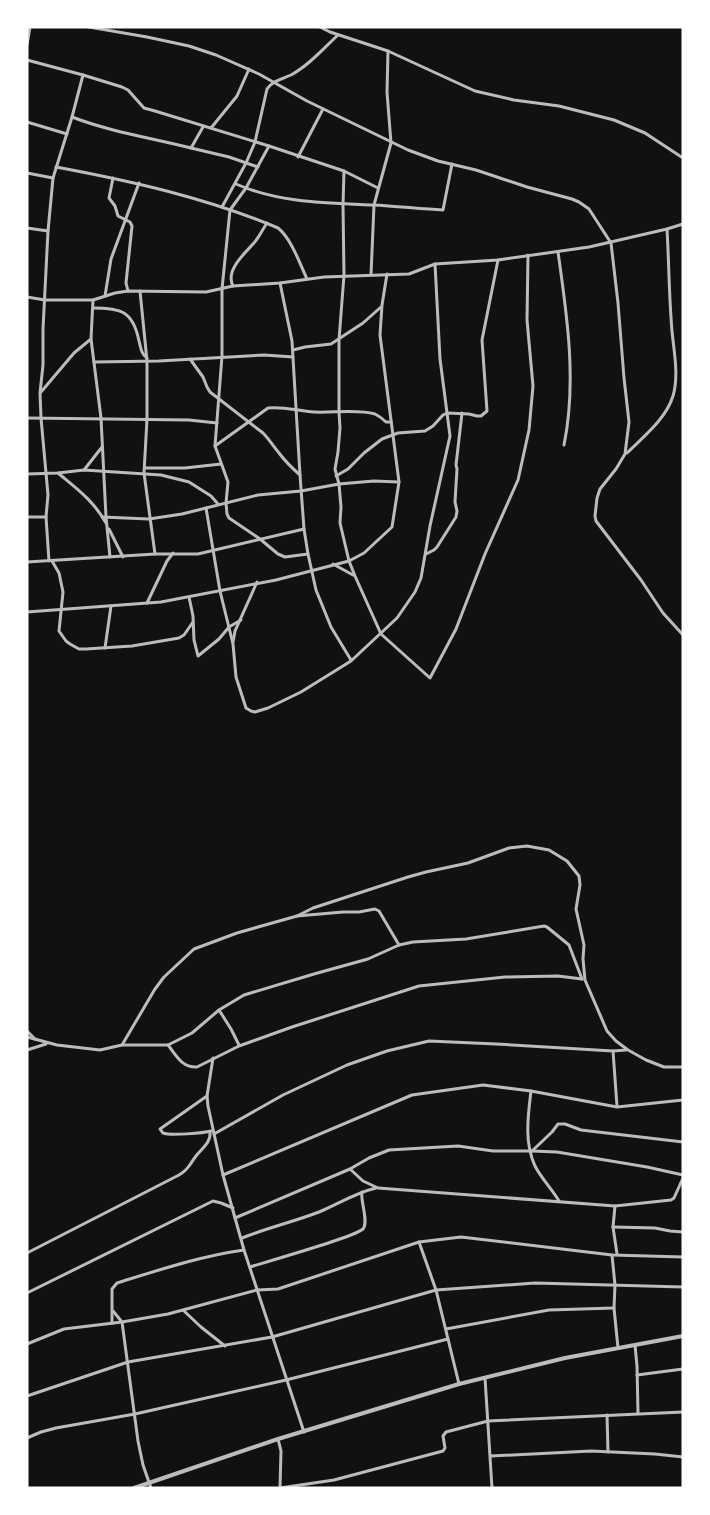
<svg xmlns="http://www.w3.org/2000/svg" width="710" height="1515" viewBox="0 0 710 1515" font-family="Jost,sans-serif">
  <rect width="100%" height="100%" fill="#111"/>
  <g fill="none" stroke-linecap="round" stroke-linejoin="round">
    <g stroke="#bcbcbc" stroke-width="3">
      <path d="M89,27L147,37L189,46L216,55L259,74L307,101L408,150L438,161L476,170L527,187L572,199L579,202L589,209L611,243L618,303L624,378L629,422L625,454L616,469L600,489L597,498L595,516L596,521L641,580L663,613L683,635"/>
      <path d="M320,27L330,32L388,51L475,91L514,100L559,106L614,120L645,133L683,158"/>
      <path d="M27,45L30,27"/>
      <path d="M27,60L83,75L122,87L128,90L144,108L155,111L269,146L344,171L378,188"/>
      <path d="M72,117C111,132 152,138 191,148L203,127"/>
      <path d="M27,122L67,134"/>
      <path d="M211,128L237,96L249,69"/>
      <path d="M269,146L246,188L230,210L222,289V356L215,446L228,482L226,503L227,514L229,518L260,539L278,554L285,557L308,554"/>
      <path d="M191,148L229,157L258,167"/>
      <path d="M298,157L323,109"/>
      <path d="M56,167C131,181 207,198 278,228C291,238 300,264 307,279"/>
      <path d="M344,171L343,205L344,275L339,340V412L340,428L338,452L335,469L339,484L341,507L340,523L349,561L355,576L381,634L430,678L456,629L485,554L518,480L529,430L533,386L527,320L528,255"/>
      <path d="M27,173L53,178"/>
      <path d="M113,178L109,198L115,206L118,216L130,222L132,226L126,283L128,291"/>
      <path d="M236,184C279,203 327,203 373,205C397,206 420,209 443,210L452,164"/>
      <path d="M222,207L246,163L255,142L267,89C272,81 282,79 291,75C309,65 323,49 338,35"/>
      <path d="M27,228L48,231"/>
      <path d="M558,252C567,315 577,382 564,445"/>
      <path d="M371,275L374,205L391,143L387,92L388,51"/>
      <path d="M280,283L292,341L300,475L304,529L308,554L316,590L331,627L351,660"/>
      <path d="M233,286C225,271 244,254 253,244C259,238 262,230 267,223"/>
      <path d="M140,291L147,361V419L144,473L155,554"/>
      <path d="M105,296L111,259L139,183"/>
      <path d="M27,297L45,300H93L115,293L128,291L206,292L233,286L280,283L324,277L409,274L435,264L498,260L589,247L667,229L683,224"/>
      <path d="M93,300L91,339L101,418L106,517L110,557"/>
      <path d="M93,308C121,308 133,311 139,341C141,348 141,354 147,358"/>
      <path d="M293,350L305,347L331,344L363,323L381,307"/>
      <path d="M190,359L203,377L207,387L210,392L263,433C269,439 273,446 279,453C285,461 292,468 300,475"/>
      <path d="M94,362L159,361L264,355L293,357"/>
      <path d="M41,392L74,353L91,339"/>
      <path d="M27,418L189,420L217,423"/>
      <path d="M215,446L268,408C283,406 298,411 314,412C332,413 358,409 375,414C379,416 383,419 386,422H391"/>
      <path d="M627,453C643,437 666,419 673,396C679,375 674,352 672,331C669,297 669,263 667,229"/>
      <path d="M145,468H185L221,464"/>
      <path d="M84,470L102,447"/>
      <path d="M58,473C77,489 93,500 106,523"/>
      <path d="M27,474L58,473L84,470L161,475L189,482L211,496L218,504"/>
      <path d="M336,476L348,469L364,453L382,439L398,433L425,431L433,426L443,415L447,413L469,414L477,416H481L487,411L482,340L498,260"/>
      <path d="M206,508L220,591L233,644L236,677L246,708L251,711L255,712L268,708L301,692L351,661L397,618L415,592L421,578L430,526L450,436L440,359L435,264"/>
      <path d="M27,517H46"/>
      <path d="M102,517L149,519L182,514L258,495L301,491L339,484L374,481L399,482"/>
      <path d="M109,529L123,557"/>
      <path d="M426,554L434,550L437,547L456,517L457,511L455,502L457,469L456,465L462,413"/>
      <path d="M49,561L46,517L48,495L41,418L40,393L43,365V329L48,231L53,178L72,117L83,75"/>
      <path d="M52,561L59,573L63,592L59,631L66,641L70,644L79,649H86L132,646L179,638L184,635L193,622"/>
      <path d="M27,562L155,554H198L304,529"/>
      <path d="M333,564L353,575"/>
      <path d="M189,597L193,616L194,640L198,656L219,639L229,627L241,620"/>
      <path d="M147,603L167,561L173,553"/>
      <path d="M27,612L161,602L276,580L349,561L364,553L392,527L399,482L380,335L382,305L387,274"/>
      <path d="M233,642L235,631L257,582"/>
      <path d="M105,648L111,606"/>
      <path d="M297,916L313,908L408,877L426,872L468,863L509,848L527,846L549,850L567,861L579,876L580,885L576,909L584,945L583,959L585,980L607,1031L616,1041L628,1050L646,1060L664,1067H683"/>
      <path d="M219,1010L231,1029L239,1045"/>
      <path d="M27,1031L35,1039"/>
      <path d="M27,1037L57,1045L100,1050L122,1045H168L192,1033L219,1010L244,995L314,974L368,959L399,945L413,942L466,939L544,926L547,927L569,945L582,979"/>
      <path d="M122,1045L155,989L164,977L194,949L237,933L297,916L343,912H359L375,909L379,911L399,945"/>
      <path d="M168,1045C176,1055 182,1068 197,1067L239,1046L292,1027L419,986L505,977L558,976L582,979"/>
      <path d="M27,1050L46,1044"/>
      <path d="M613,1051L617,1106"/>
      <path d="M213,1058L207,1096L208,1106L223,1175L244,1250L304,1432"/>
      <path d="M531,1091C528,1116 524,1142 535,1166C541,1178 552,1189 559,1201"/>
      <path d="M207,1096L160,1129C161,1130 162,1132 163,1133C170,1136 204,1133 211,1131"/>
      <path d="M214,1134L283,1095L347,1065L387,1051L429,1041L496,1044L613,1051L626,1050"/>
      <path d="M532,1151L552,1132L558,1124H565L581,1130L683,1142"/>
      <path d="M350,1169L363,1181L378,1188L615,1206L671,1200L674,1198L683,1178"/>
      <path d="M223,1175L412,1095L483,1085L531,1091L617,1107L683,1100"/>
      <path d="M615,1206L613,1227L617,1254"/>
      <path d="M235,1218L350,1169L369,1158L389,1150L458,1146L493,1151H532L557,1152L647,1167L683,1175"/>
      <path d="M613,1227L655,1228L670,1231L683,1232"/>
      <path d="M242,1238C267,1228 293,1222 319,1212C338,1204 355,1193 376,1188"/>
      <path d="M419,1242L436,1290L459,1384"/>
      <path d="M27,1253L179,1175C190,1168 189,1165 196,1156C202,1148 211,1143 210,1132"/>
      <path d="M612,1255L615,1285L614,1308L618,1348"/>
      <path d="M250,1267C279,1258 308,1250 337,1240C343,1238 358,1233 363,1229C369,1222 360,1200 362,1192"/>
      <path d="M27,1293L213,1201L221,1203L233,1208"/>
      <path d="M113,1311L122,1322L138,1441L143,1465L151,1488"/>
      <path d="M184,1311L201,1327L225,1346"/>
      <path d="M112,1323V1289L117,1283C159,1270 201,1256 244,1250"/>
      <path d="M446,1329L549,1310L614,1308"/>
      <path d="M27,1344L64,1329L122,1322L168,1314L257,1290L278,1289L419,1242L461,1237L612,1255L683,1257"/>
      <path d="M635,1345L637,1366L638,1413"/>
      <path d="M637,1375L683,1369"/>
      <path d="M485,1378L492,1488"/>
      <path d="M27,1396L128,1362L272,1337L436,1290L535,1283L683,1287"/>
      <path d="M607,1415L608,1452"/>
      <path d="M27,1438L41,1432L56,1428L135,1414L286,1380L448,1339"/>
      <path d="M278,1439L281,1451L280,1488"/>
      <path d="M491,1456L591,1451L655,1454L683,1457"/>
      <path d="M280,1488L334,1480L443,1451L445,1448L443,1436L446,1432L488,1421L683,1412"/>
    </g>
    <path stroke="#bcbcbc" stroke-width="4" d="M134,1488L278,1439L459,1384L565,1358L683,1336"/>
  </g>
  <rect width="710" height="1515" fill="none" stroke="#ffffff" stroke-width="57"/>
</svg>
